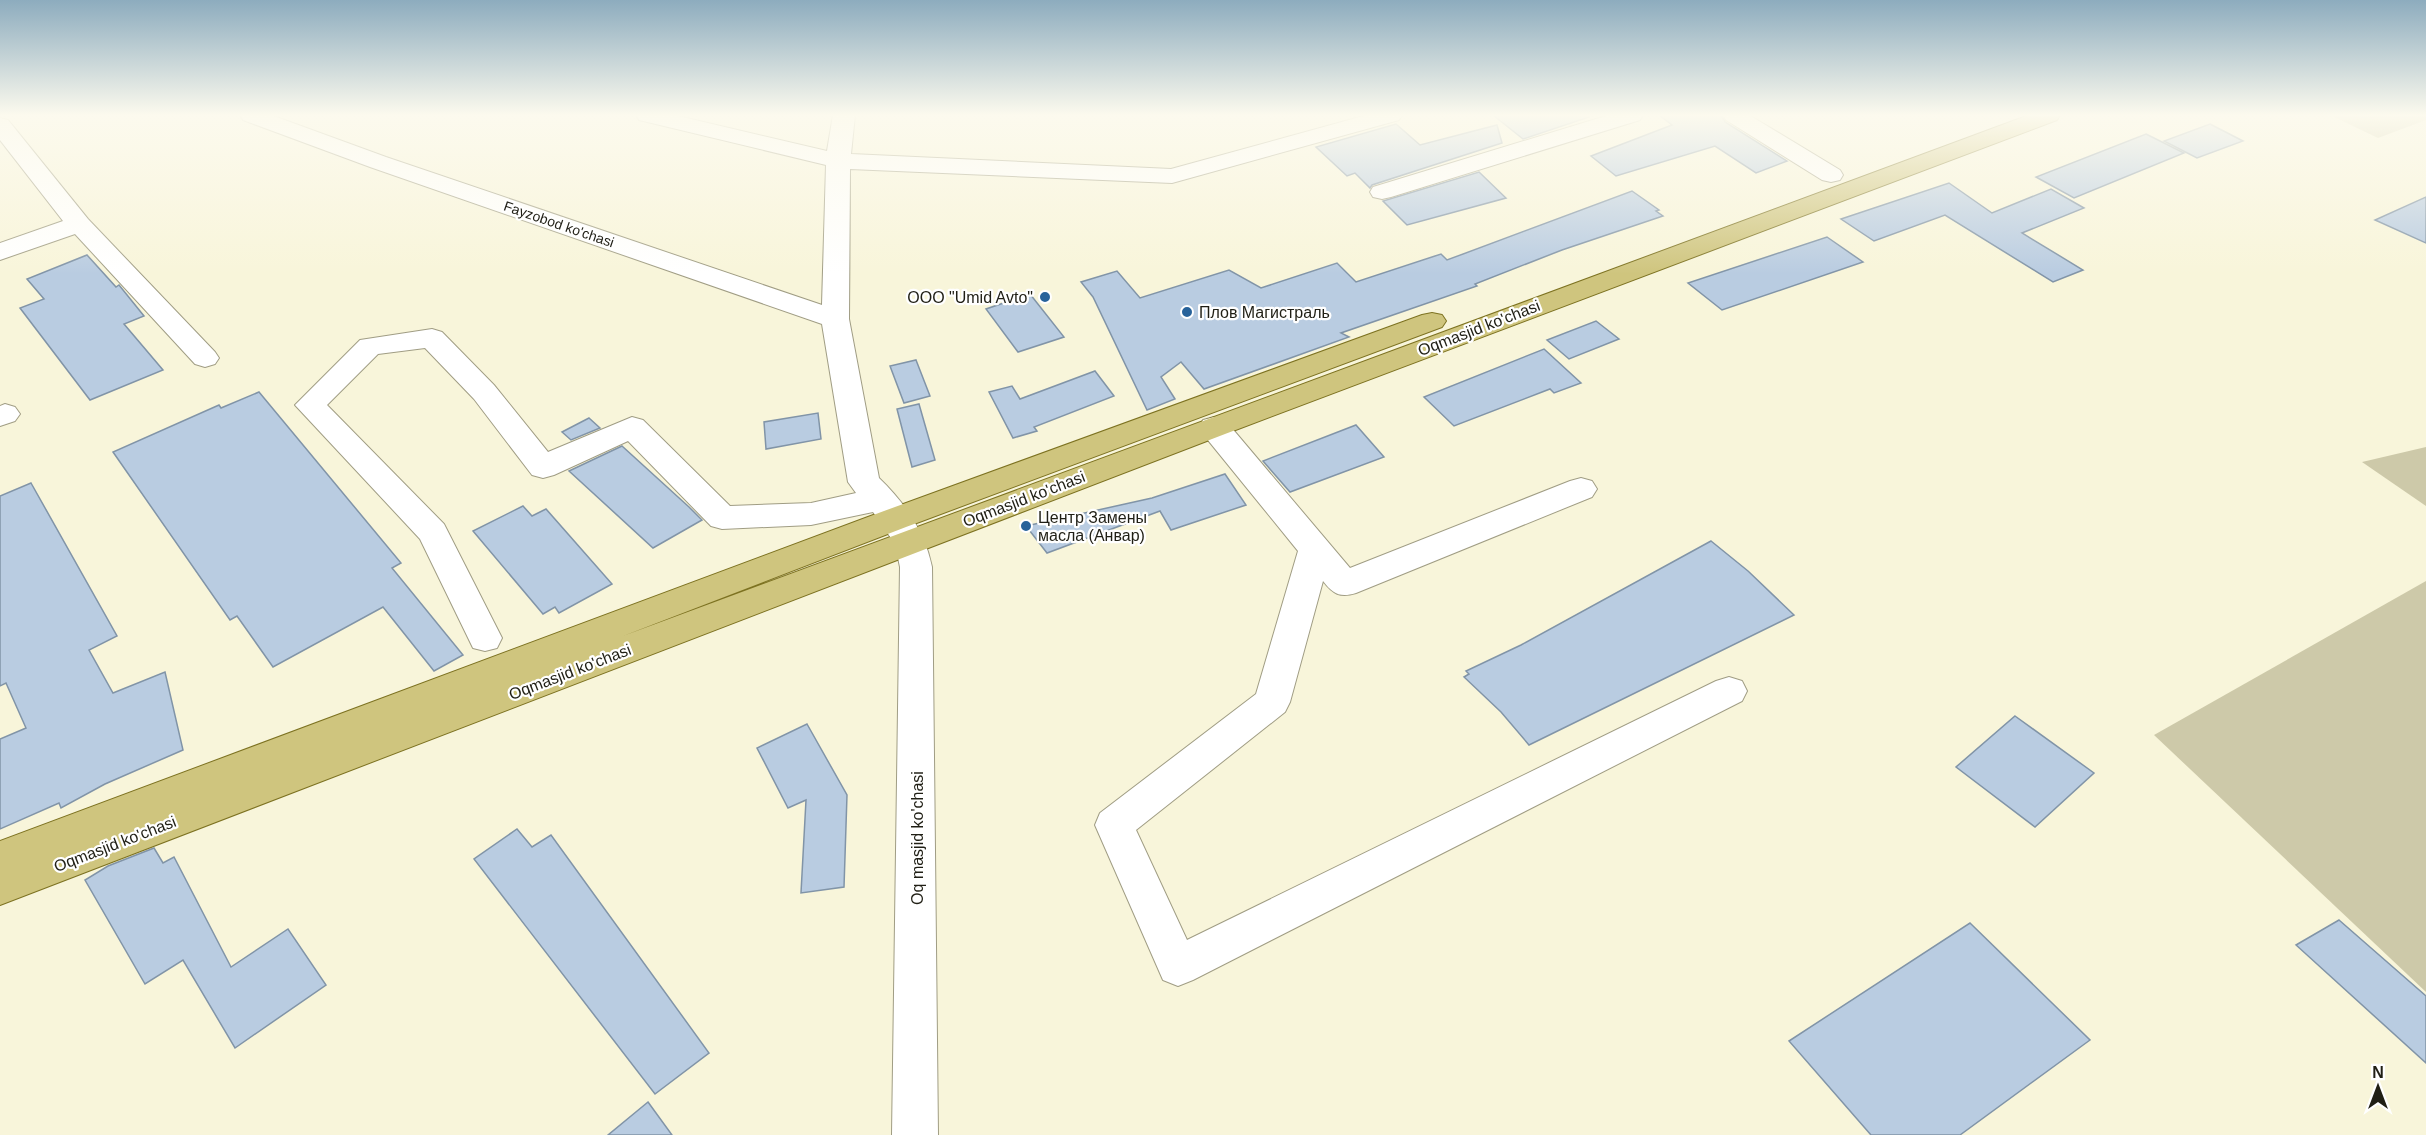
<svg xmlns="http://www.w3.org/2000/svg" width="2426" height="1135" viewBox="0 0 2426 1135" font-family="Arial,sans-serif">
  <rect width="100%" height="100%" fill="#f8f5da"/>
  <g fill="#cdc9a9">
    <path d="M2330,115H2426V120L2378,138Z"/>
    <path d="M2426,447V506L2362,462Z"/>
    <path d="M2426,581V992L2154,735Z"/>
  </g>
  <g fill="#b9cce1" stroke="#8194a7" stroke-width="1.5">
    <path d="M1493,115H1589V117L1523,139Z"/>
    <path d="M1659,115H1721L1725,122L1787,161L1756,173L1715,146L1616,176L1591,156L1672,125Z"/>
    <path d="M1396,124L1420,145L1497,125L1502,143L1372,185L1370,188L1355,173L1347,176L1316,147Z"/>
    <path d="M2210,124L2243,141L2197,158L2164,141Z"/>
    <path d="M2146,134L2184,153L2074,198L2036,177Z"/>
    <path d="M1479,172L1506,198L1407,225L1383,201Z"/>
    <path d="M1949,183L1992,213L2051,189L2084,208L2022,233L2083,270L2053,282L1945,215L1874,241L1841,219Z"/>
    <path d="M1632,191L1659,210L1656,211L1663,216L1562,250L1475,284L1477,286L1341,333L1349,337L1204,389L1181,362L1161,377L1175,399L1147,410L1093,297L1081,282L1117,271L1140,298L1229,270L1261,288L1337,263L1356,282L1441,254L1447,260Z"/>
    <path d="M2426,197V243L2375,220Z"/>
    <path d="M1827,237L1863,262L1722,310L1688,283Z"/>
    <path d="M87,255L116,287L119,285L144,316L124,324L163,370L90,400L20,308L44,299L27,279Z"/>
    <path d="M1030,294L1064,337L1018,352L986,309Z"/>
    <path d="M1596,321L1619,339L1569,359L1547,340Z"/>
    <path d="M1544,349L1581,383L1554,393L1550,389L1454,426L1424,397Z"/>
    <path d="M916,360L930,396L904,403L890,366Z"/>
    <path d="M1095,371L1114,396L1034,427L1037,431L1013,438L989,392L1012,386L1020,399Z"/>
    <path d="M259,392L401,563L392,568L463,655L434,671L383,607L273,667L237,616L230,620L113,452L219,405L221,408Z"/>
    <path d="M919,404L935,460L912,467L897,409Z"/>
    <path d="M818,413L821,439L766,449L764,422Z"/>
    <path d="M589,418L600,428L571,440L562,432Z"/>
    <path d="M1356,425L1384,457L1290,492L1263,461Z"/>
    <path d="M622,446L689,507L702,520L653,548L569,471Z"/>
    <path d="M1225,474L1246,505L1171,530L1160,511L1047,553L1026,526L1152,498Z"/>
    <path d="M31,483L117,636L89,650L113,693L165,672L183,750L105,784L61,808L59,803L0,829V739L26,728L6,683L0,686V496Z"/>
    <path d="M523,506L532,516L546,509L612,584L559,613L555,607L543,614L473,531Z"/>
    <path d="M1711,541L1748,571L1794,615L1529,745L1501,712L1464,677L1469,674L1466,671L1521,645Z"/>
    <path d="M2015,716L2094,773L2035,827L1956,767Z"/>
    <path d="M807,724L847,795L844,887L801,893L806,800L788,808L757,748Z"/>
    <path d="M517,829L532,847L551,835L709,1053L655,1094L474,859Z"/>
    <path d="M154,848L163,863L174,857L231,967L288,929L326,985L235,1048L183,960L145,984L85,880L108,866Z"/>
    <path d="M2339,920L2426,996V1063L2296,945Z"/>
    <path d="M1970,923L2090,1040L1960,1135H1871L1789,1041Z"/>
    <path d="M648,1102L672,1135H608Z"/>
  </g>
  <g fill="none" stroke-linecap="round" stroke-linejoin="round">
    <defs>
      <g id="minor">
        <path d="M240,115H271L386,157L822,305L826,165L639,120L636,115H674L827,151L833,115H855L851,154L1171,169L1367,115H1402L1399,120L1172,183L850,169L849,319L879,478C905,503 925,532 932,567L938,1135H892L900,567L895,544L873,512L811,525L722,529L711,526L628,441L554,475L543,478L532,475L474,399L425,348L378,354L327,405L444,524L502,638L497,648L485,651L473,648L420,539L295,405L360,340L432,329L442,332L494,385L548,452L632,417L643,420L730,506L811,503L856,493L848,482L822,324L370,167L243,120Z"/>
        <path d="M1609,115H1643L1640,120L1391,197L1382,199L1373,197L1370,192L1373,187Z"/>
        <path d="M1723,115H1749L1840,170L1843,175L1840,180L1831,182L1822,180L1726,120Z"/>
        <path d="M0,118L8,120L88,219L215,352L219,358L215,364L205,367L195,364L75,234L0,260V243L63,221L0,140Z"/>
        <path d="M5,404L15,407L20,414L15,421L0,426V406Z"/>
        <path d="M1214,417L1225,420L1350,568L1570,481L1581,478L1592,481L1597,489L1592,497L1356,593C1340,598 1333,594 1323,581L1290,702L1285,712L1136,830L1187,940L1716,681L1729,677L1742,681L1747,691L1742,701L1193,980L1178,986L1163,980L1095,825L1100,813L1256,694L1298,551L1203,434L1199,427L1203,420Z"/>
      </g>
      <path id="major" d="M2029,115H2060L2057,120L1225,434L0,905V841L884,511L1422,315L1432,313L1442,315L1446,321L1442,327L906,527L623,636Z"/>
    </defs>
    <use href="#minor" stroke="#a09d84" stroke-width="2"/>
    <use href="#major" stroke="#7d7221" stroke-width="2"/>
    <use href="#minor" fill="#fff" fill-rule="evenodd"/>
    <use href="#major" fill="#cfc57e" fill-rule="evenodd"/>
  </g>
  <linearGradient id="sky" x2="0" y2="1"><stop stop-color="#8dacbe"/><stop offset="0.42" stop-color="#fcfaee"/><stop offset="1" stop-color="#fcfaee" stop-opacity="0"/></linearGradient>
  <rect width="2426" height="274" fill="url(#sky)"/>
  <g fill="#27629a" stroke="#fff" stroke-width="2">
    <circle cx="1045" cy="297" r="6"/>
    <circle cx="1187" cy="312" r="6"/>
    <circle cx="1026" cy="526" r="6"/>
  </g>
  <g text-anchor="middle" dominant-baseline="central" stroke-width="4.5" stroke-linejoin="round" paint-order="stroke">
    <g font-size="14" fill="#201f15" stroke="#fff">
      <text transform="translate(559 224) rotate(19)">Fayzobod ko'chasi</text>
    </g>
    <g font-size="16" fill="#201f15" stroke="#fff" text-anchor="start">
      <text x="1033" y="297" text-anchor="end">ООО "Umid Avto"</text>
      <text x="1199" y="312">Плов Магистраль</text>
      <text x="1038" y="517">Центр Замены<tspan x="1038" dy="18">масла (Анвар)</tspan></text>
    </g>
    <g font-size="16" fill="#201f15" stroke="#fff">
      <text transform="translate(1479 328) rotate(-21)">Oqmasjid ko'chasi</text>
      <text transform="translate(1024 499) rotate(-21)">Oqmasjid ko'chasi</text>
      <text transform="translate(570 672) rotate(-21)">Oqmasjid ko'chasi</text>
      <text transform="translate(917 838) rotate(-90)">Oq masjid ko'chasi</text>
      <text transform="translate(115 844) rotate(-21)">Oqmasjid ko'chasi</text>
    </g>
  </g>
  <g transform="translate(2378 1087)" stroke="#ffffff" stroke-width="4.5" paint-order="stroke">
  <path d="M0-4.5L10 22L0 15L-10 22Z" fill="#201f15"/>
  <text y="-9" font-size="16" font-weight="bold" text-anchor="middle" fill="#201f15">N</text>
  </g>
</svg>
